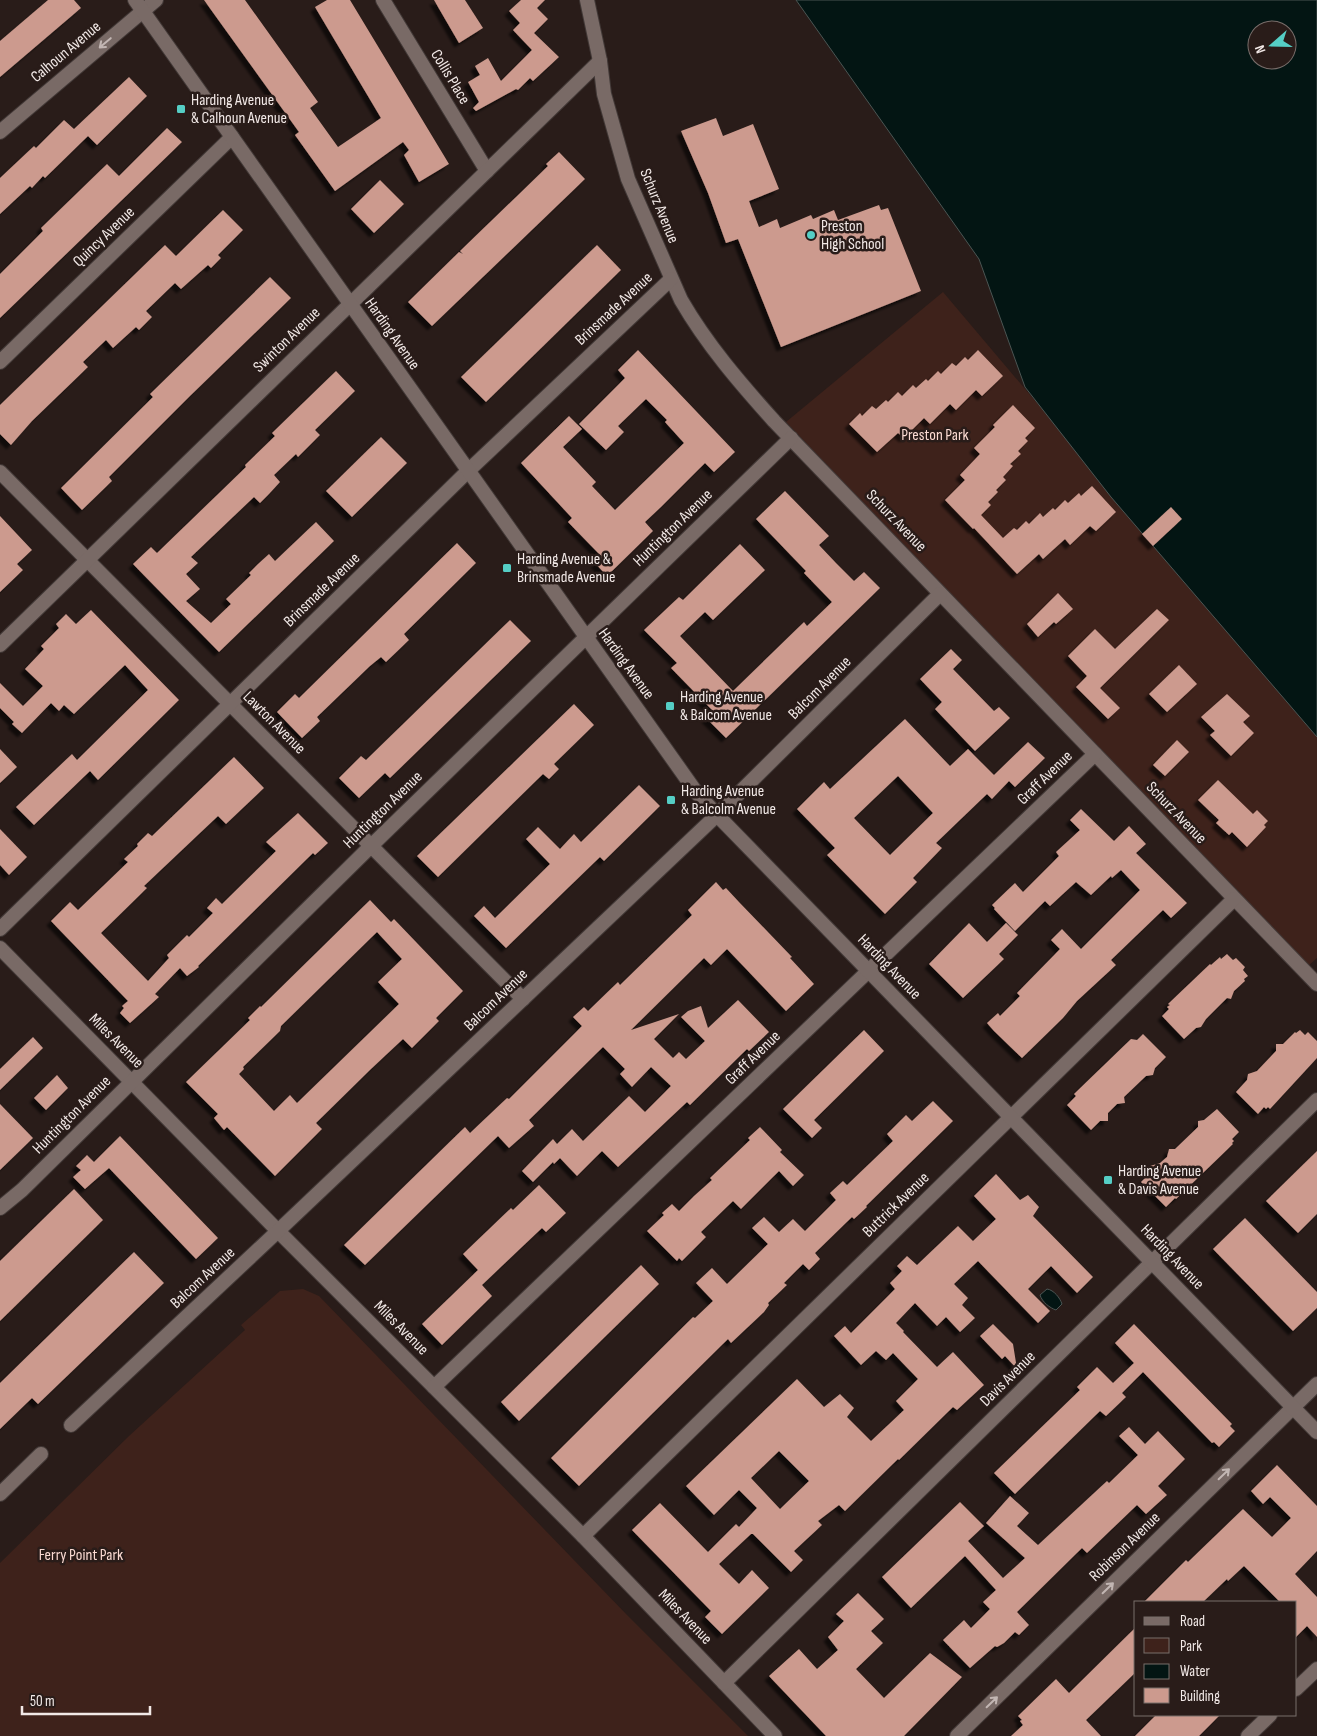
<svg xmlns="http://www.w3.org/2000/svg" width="1317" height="1736" viewBox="0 0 1317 1736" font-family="'Sofia Sans Condensed',sans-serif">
  <defs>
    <filter id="shadow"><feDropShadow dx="-4.5" dy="4.5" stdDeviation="1" flood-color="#0009"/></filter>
  </defs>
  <rect width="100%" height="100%" fill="#291c19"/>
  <g fill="#3e221b">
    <path d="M943,292L1317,734V958L1307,967L786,422Z"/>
    <path d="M303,1289L319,1296L627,1615L748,1736H0V1563L129,1436L245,1330L241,1325L280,1291Z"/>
  </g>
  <g fill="#031513" stroke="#4b5553" fill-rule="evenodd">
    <path d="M796,0H1317V737L1111,497L1025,387L979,259ZM1257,30H1287V60H1257Z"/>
    <path d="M1047,1289C1054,1290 1060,1298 1062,1304L1056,1310C1050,1308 1042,1302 1040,1295Z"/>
  </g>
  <g fill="#cc9a8e" fill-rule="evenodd" filter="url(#shadow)">
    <path d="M48,0H74L81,8L0,77V41Z"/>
    <path d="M204,0H245L318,102L310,108L338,147L381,118L315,7L327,0H350L449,164L419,182L404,155L409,150L403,142L335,191L295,135L299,132Z"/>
    <path d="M434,0H465L483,28L459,43Z"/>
    <path d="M521,0H545L537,8L548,19L534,33L559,57L533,81L530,78L518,90L516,89L476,111L473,108L479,102L468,82L480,75L475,66L488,58L501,81L532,50L513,30L520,23L509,11Z"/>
    <path d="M129,77L147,96L97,145L88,136L45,178L43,176L32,188L30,186L0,214V178L34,146L36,148L64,120L74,129Z"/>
    <path d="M716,118L723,136L753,124L779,189L749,201L759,227L777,219L780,228L811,215L813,219L834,210L838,220L879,205L881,210L888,208L921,291L781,347L738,239L726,243L708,193L681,131Z"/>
    <path d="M167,128L182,142L0,318V274L43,231L41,228L107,164L119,176Z"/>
    <path d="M559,152L585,179L432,326L408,302L459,252L463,254L460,251L548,166L546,164Z"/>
    <path d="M380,180L404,204L374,233L351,209Z"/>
    <path d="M223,210L243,230L218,255L221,258L211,268L208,265L181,289L175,283L146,311L152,317L139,330L136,327L113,348L106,340L83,362L88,367L32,421L11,445L0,434V405L165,245L176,256Z"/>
    <path d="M597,245L621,270L486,402L461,377Z"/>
    <path d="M270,277L291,298L191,395L109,477L112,481L82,510L61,488L153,397L150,394Z"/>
    <path d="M638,350L735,452L714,472L705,463L661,507L645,522L653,531L607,576L595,563L602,557L568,522L572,518L521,463L569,416L582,429L563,447L596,482L592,486L615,510L684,443L665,422L667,420L646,399L618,426L624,432L606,450L579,424L625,378L618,370Z"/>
    <path d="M978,350L1003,376L982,396L976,390L956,410L950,404L930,424L924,418L904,438L898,433L877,452L849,424L860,413L862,416L872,406L876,409L886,400L888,402L898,392L902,396L913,385L916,388L926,379L928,381L938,371L941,374L952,363L956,366L965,357L968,360Z"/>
    <path d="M336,371L355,391L315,430L320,435L298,457L296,454L274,475L280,482L269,494L260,503L254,497L191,557L198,563L186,574L200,589L186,601L211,623L231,604L226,599L251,575L249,573L258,564L269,554L275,561L316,522L334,541L219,652L133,564L151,547L157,553L246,467L245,465L275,436L272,433Z"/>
    <path d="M1013,405L1035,428L1025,438L1028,441L1018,451L1021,454L1010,464L1013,466L1003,477L1006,480L996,490L998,492L988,502L991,505L981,515L1003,538L1014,528L1017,530L1026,521L1029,524L1040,513L1043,517L1053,508L1055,510L1065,500L1068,503L1079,493L1081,496L1092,486L1116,512L1096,531L1090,526L1070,545L1065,539L1043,559L1039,554L1017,574L974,528L973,529L945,500L965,480L960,475L980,454L974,448L995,427L993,425Z"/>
    <path d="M381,437L407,463L352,517L326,491Z"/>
    <path d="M785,491L829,536L819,545L836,563L854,581L864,572L880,588L726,738L706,718L713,711L671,668L677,663L644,630L679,597L683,600L740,544L765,570L713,620L705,612L680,636L733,691L804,622L807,626L832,602L804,573L806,571L756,519Z"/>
    <path d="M1171,507L1182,519L1153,546L1142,534Z"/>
    <path d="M0,516L32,550L17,564L23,570L0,592Z"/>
    <path d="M457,543L476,563L404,634L409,640L386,662L381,657L370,666L317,717L320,721L302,738L277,712L295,694L299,698Z"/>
    <path d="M1058,593L1073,609L1056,624L1054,622L1038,637L1027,624Z"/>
    <path d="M1157,609L1169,620L1100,688L1120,708L1108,719L1076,687L1087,676L1068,656L1095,629L1115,649Z"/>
    <path d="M91,610L179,700L98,780L90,771L34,825L16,807L72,754L77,760L148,690L125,665L74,714L64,705L59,711L51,703L22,733L12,724L14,722L0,708V683L23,706L43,686L25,669L44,649L41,646L59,628L56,624L66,614L76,624Z"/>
    <path d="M510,620L531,641L390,778L385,773L359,798L339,778L361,756L366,760Z"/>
    <path d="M951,649L962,660L953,669L994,711L999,707L1010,718L975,751L935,709L942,702L920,679Z"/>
    <path d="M1179,665L1197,684L1167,712L1149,694Z"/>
    <path d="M1227,694L1250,716L1243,722L1254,733L1231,756L1210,735L1215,731L1201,717Z"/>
    <path d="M574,704L594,725L554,764L559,769L549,779L543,774L438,877L417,856Z"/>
    <path d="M905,719L950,766L968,749L994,775L1028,742L1045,758L1015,787L1009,781L992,799L987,794L936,843L942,848L913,878L917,882L885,914L827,855L835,848L797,809L824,782L830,789ZM898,776L933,813L890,855L854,818Z"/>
    <path d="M1177,740L1189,752L1165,776L1153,765Z"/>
    <path d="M0,749L17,767L0,783Z"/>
    <path d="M234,757L264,788L226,824L218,816L144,886L147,888L101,933L148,981L169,958L167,955L187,935L189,937L213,913L207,908L216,898L222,904L276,851L266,842L298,813L328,843L315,855L313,853L198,966L199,967L187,976L180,968L155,994L159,997L130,1023L120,1013L124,1008L122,1006L128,1001L51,921L70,902L78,910L128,862L124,859L138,846L137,844L148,833L152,836Z"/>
    <path d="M1218,780L1253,814L1257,810L1268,821L1264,825L1266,827L1247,847L1232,832L1229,835L1216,823L1219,820L1198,800Z"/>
    <path d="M639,785L660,806L604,861L600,857L506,948L474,916L484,906L495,918L550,864L526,839L538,827L560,849L574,834L581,842Z"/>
    <path d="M1081,809L1114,841L1129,826L1146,844L1136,853L1187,903L1171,918L1163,910L1111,960L1116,965L1077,1001L1063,1018L1022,1058L994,1031L987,1023L998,1013L1000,1016L1020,996L1017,993L1060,949L1051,940L1062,929L1081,949L1140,890L1121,870L1112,878L1111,876L1091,895L1076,882L1050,906L1045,901L1015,931L994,909L995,908L992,905L1015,883L1023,892L1059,856L1056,852L1080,830L1070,820Z"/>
    <path d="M0,829L27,857L9,875L0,865Z"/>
    <path d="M716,882L723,890L726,888L739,902L792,957L790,958L814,984L786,1011L727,949L711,965L704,958L631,1030L679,1014L654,1039L673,1058L679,1052L686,1059L705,1041L681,1017L688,1011L701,1006L708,1028L738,1000L769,1032L749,1051L747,1049L690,1105L687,1102L618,1167L602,1151L577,1176L560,1158L554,1164L553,1162L533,1182L522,1171L553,1139L557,1144L572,1129L583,1141L629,1096L645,1112L671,1086L651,1067L632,1087L620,1074L625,1069L603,1047L529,1120L534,1126L509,1148L498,1136L365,1265L344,1245L465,1127L470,1133L507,1098L509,1099L582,1026L573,1017L584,1007L588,1011L618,982L620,985L692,915L688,910Z"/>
    <path d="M370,900L391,922L394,919L463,991L436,1018L439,1021L412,1048L403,1039L371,1069L316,1123L322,1129L275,1176L227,1127L224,1130L214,1118L218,1114L186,1082L250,1020L248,1018L260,1006L261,1007ZM377,932L402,959L378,982L399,1004L297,1103L290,1095L274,1111L239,1074L244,1069L243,1067L280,1031L281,1026Z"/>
    <path d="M969,923L987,942L1006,923L1018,935L999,954L1004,959L963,998L929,964Z"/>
    <path d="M1227,954L1233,960L1236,958L1245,967L1243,970L1248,976L1244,979L1245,981L1234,991L1231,999L1227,998L1206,1019L1201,1027L1196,1028L1184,1039L1162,1016L1169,1009L1167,1007L1170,1005L1168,1004L1210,964L1211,965L1220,957L1221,959Z"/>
    <path d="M864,1030L884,1051L814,1120L822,1128L812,1138L783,1109Z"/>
    <path d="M1300,1030L1305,1035L1308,1032L1317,1041V1058L1270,1109L1268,1107L1266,1109L1264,1107L1258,1114L1236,1092L1247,1080L1248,1074L1257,1071L1276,1051V1044H1283L1295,1032L1296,1033Z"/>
    <path d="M1143,1034L1166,1057L1155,1068L1153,1075L1146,1076L1124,1097L1125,1103L1117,1104L1108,1113V1121H1100L1091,1130L1067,1105L1076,1096L1074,1094L1131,1039L1137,1040Z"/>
    <path d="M33,1037L43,1048L0,1090V1069Z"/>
    <path d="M57,1075L68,1088L46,1110L34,1098Z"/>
    <path d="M933,1101L953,1121L866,1206L867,1207L854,1219L852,1217L815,1253L820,1259L809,1270L803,1264L784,1283L787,1285L768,1303L769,1305L764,1312L731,1343L728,1339L579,1486L551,1458L693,1317L695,1318L713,1301L696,1283L712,1268L727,1284L768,1244L752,1228L764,1217L779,1232L793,1219L805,1231L836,1200L830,1193L843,1181L847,1185L893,1141L887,1134L906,1115L912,1121Z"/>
    <path d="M0,1104L33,1138L0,1170Z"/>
    <path d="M1217,1109L1239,1132L1232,1139L1234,1141L1232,1143L1233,1144L1176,1199L1175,1198L1166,1207L1141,1182L1150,1173V1166L1160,1163L1167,1157L1169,1149H1175L1198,1127V1121L1204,1120Z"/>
    <path d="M760,1127L782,1150L780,1152L804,1175L793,1186L779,1171L741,1209L733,1201L701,1232L706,1237L682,1261L679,1258L677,1261L647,1231L664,1215L662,1213L672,1204L679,1211L694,1196L712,1180L710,1178L750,1140L748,1138Z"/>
    <path d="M120,1136L218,1238L196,1259L109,1168L85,1189L73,1177L81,1170L76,1166L87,1155L94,1162Z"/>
    <path d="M1317,1151V1214L1298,1233L1266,1201Z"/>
    <path d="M996,1174L1020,1200L1028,1195L1039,1207L1033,1216L1093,1277L1077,1293L1051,1266L1028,1289L1050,1311L1038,1323L978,1261L954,1284L968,1298L962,1305L975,1318L960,1332L946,1317L937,1326L915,1303L896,1323L904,1331L903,1332L937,1367L953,1352L984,1385L957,1410L953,1407L899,1460L898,1459L845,1511L839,1505L818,1521L822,1525L794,1551L803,1560L791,1572L753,1534H751L719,1564L739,1584L752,1570L769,1588L722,1634L705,1617L711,1611L632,1530L660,1503L708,1552L736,1524L739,1527L757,1508L739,1490L714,1515L686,1486L797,1379L824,1407L840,1394L854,1408L847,1417L871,1441L904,1410L896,1401L918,1379L893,1353L886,1360L876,1351L861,1365L834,1336L845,1326L851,1333L895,1289L890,1283L902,1271L897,1266L907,1256L917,1265L958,1226L973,1241L996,1219L974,1196ZM779,1451L809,1481L780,1509L751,1478Z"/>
    <path d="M539,1185L566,1213L546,1232L542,1228L482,1285L492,1296L442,1345L422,1324L478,1270L463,1254L511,1208L513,1210Z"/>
    <path d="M74,1189L103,1220L0,1321V1261Z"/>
    <path d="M1245,1218L1317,1292V1308L1293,1331L1213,1249Z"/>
    <path d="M134,1252L164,1283L38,1404L32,1398L0,1429V1383Z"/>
    <path d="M641,1265L659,1284L519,1421L501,1402Z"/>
    <path d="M993,1324L1013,1344L1017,1369L1005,1356L1002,1359L980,1336Z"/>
    <path d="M1134,1324L1232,1424L1230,1426L1235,1431L1219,1447L1214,1442L1212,1443L1143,1372L1122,1393L1126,1397L1106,1416L1100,1411L1015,1494L994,1473L1080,1390L1077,1387L1097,1367L1113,1383L1134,1363L1115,1343Z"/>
    <path d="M1129,1427L1145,1444L1158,1431L1185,1459L1158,1486L1167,1495L1146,1514L1137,1505L1087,1553L1082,1548L1017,1612L1029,1625L1019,1635L1015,1632L1004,1643L997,1647L995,1646L970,1668L943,1640L964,1620L971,1628L990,1609L983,1602L996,1590L965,1556L911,1608L882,1577L960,1502L984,1526L968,1541L1003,1578L1025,1558L986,1523L1010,1496L1029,1513L1017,1526L1038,1545L1107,1481L1109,1483L1138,1455L1119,1436Z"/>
    <path d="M1277,1465L1317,1506V1551L1295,1574L1317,1597V1637L1307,1626L1296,1637V1602H1280L1244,1566L1228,1581L1227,1579L1203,1602H1144L1186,1560L1188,1562L1243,1509L1272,1537L1291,1518L1270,1497L1263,1504L1251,1491Z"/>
    <path d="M858,1593L884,1619L871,1631L883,1643L856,1669L884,1698L930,1653L962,1677L904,1736H826L769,1676L799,1649L817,1669L838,1650L828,1637L844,1621L836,1614Z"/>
    <path d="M1136,1627V1672L1086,1720L1101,1736H1011L1023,1725L1020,1721L1022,1720L1018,1716L1056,1679L1069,1693Z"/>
    <path d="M1156,1715H1220L1199,1736H1135Z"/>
  </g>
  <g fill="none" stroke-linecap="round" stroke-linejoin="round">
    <defs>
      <g id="minor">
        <path d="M383,0L487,171"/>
        <path d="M587,0L600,61L604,94L628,179L681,300C707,345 740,383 774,421L1317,984"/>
        <path d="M0,132L156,0"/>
        <path d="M0,362L232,137"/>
        <path d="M0,472L523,999"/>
        <path d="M0,645L600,61"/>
        <path d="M0,929L468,471L671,279"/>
        <path d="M0,948L278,1231L583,1536L775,1736"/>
        <path d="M0,1208L22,1190L371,846L791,438"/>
        <path d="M434,1387L1095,754"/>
        <path d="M71,1425L278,1231L717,815L940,594"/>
        <path d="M0,1494L41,1454"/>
        <path d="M583,1536L1234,899"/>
        <path d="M724,1683L1317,1100"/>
        <path d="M1296,1689L1317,1669"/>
        <path d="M957,1736L1317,1384"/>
        <path d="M1248,1736L1270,1715"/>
      </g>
      <path id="tertiary" d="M135,0L696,792L717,815L1317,1432"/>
    </defs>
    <use href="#minor" stroke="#423937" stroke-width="16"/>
    <use href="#tertiary" stroke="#423937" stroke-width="16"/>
    <use href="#minor" stroke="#796a66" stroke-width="14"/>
    <use href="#tertiary" stroke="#796a66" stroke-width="14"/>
  </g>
  <defs><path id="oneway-shaft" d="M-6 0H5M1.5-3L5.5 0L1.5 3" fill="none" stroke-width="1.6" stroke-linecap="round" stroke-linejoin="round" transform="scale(1.25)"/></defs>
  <g stroke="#c2b6b3">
    <use href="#oneway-shaft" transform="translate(105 43) rotate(140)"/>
    <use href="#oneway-shaft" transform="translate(1224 1474) rotate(-44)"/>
    <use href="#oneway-shaft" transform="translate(1108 1588) rotate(-44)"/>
    <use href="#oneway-shaft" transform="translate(992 1702) rotate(-44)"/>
  </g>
  <g fill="#55cec5" stroke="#291c19" stroke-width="2">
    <rect x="176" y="104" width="10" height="10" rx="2.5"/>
    <circle cx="811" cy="235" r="5"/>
    <rect x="502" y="563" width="10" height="10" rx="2.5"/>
    <rect x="665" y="701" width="10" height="10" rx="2.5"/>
    <rect x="666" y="795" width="10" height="10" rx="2.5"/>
    <rect x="1103" y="1175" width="10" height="10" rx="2.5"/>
  </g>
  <g text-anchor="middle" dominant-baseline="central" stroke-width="5" stroke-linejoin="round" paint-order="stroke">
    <g font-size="16" fill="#f2e9e7" stroke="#291c19">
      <text transform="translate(66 52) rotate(-40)">Calhoun Avenue</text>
      <text transform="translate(450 77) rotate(59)">Collis Place</text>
      <text transform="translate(659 206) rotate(68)">Schurz Avenue</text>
      <text transform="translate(104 237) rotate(-44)">Quincy Avenue</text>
      <text transform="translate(614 309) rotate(-43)">Brinsmade Avenue</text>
      <text transform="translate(392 334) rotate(55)">Harding Avenue</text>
      <text transform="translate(287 340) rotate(-44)">Swinton Avenue</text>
      <text transform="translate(896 521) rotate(46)">Schurz Avenue</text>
      <text transform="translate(673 528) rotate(-44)">Huntington Avenue</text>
      <text transform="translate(322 590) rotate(-44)">Brinsmade Avenue</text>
      <text transform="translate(626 664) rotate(54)">Harding Avenue</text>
      <text transform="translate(820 688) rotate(-45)">Balcom Avenue</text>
      <text transform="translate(274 723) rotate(45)">Lawton Avenue</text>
      <text transform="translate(1045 778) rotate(-44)">Graff Avenue</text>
      <text transform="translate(383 810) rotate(-44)">Huntington Avenue</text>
      <text transform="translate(1176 813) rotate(46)">Schurz Avenue</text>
      <text transform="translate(889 967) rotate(46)">Harding Avenue</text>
      <text transform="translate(496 1000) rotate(-44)">Balcom Avenue</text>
      <text transform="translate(116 1041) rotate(45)">Miles Avenue</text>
      <text transform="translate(753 1058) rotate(-44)">Graff Avenue</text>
      <text transform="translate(72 1115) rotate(-45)">Huntington Avenue</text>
      <text transform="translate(896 1205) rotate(-44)">Buttrick Avenue</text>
      <text transform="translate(1172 1257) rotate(46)">Harding Avenue</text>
      <text transform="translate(203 1278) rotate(-43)">Balcom Avenue</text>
      <text transform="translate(401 1328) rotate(45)">Miles Avenue</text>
      <text transform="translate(1008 1379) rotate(-45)">Davis Avenue</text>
      <text transform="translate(1125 1547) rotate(-44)">Robinson Avenue</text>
      <text transform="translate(685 1617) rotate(46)">Miles Avenue</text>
    </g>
    <g font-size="16" fill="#f2e9e7" stroke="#291c19" text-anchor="start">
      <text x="191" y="100">Harding Avenue<tspan x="191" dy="18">&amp; Calhoun Avenue</tspan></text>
      <text x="821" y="226">Preston<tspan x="821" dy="18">High School</tspan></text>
      <text x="517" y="559">Harding Avenue &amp;<tspan x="517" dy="18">Brinsmade Avenue</tspan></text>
      <text x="680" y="697">Harding Avenue<tspan x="680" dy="18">&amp; Balcom Avenue</tspan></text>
      <text x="681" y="791">Harding Avenue<tspan x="681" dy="18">&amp; Balcolm Avenue</tspan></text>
      <text x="1118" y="1171">Harding Avenue<tspan x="1118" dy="18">&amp; Davis Avenue</tspan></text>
    </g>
    <g font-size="16" fill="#fadad2" stroke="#291c19">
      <text x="935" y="435">Preston Park</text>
      <text x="81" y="1555">Ferry Point Park</text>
    </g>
  </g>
  <rect x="1134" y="1601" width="162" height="115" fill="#291c19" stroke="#796e6b"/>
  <rect x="1144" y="1617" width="25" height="8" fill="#796a66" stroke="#796e6b"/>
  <text x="1180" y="1626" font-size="15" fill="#f2e9e7">Road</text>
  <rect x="1144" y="1638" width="25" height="15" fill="#3e221b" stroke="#796e6b"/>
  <text x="1180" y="1651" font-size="15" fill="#f2e9e7">Park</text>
  <rect x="1144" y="1664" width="25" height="15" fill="#031513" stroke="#796e6b"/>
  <text x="1180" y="1676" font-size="15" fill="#f2e9e7">Water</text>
  <rect x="1144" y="1688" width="25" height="15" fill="#cc9a8e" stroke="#796e6b"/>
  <text x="1180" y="1701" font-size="15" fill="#f2e9e7">Building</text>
  <g transform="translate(1272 45) rotate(250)"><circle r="24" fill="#291c19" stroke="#796e6b"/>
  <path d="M0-4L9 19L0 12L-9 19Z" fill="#55cec5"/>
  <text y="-8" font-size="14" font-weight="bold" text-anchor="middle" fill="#f2e9e7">N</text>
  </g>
  <path d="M22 1706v8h128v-8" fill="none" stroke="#f2e9e7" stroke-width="2.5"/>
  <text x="30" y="1706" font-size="15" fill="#f2e9e7" stroke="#291c19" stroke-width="4" paint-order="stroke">50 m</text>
</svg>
